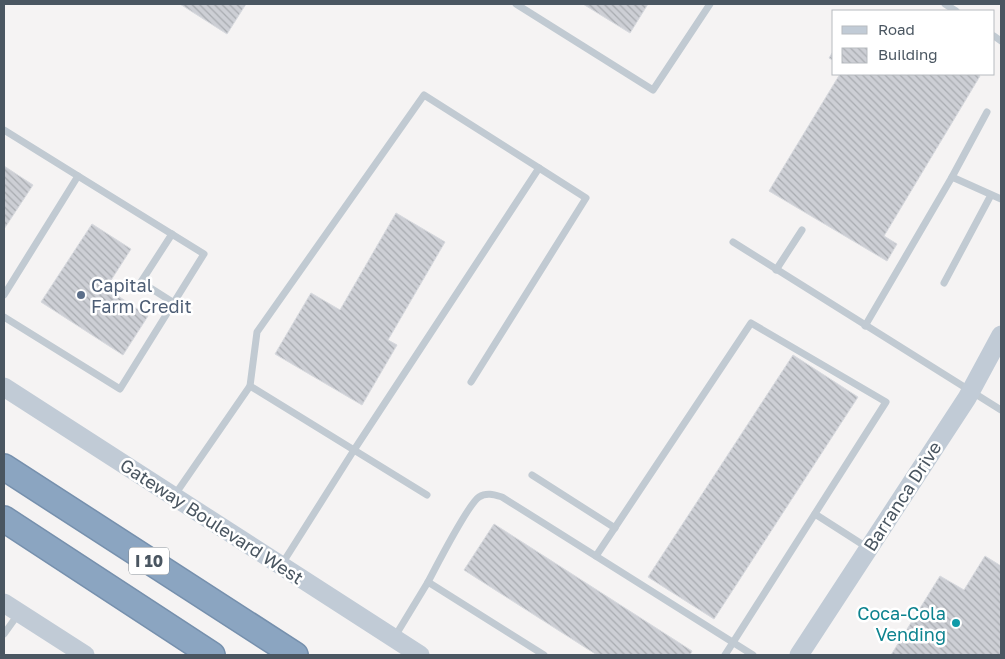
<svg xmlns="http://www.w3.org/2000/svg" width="1005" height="659" viewBox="0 0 1005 659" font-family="'Golos Text',sans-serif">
  <defs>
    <pattern id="building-back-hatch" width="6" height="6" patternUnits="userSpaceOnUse" patternTransform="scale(1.25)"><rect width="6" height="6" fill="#cdcfd5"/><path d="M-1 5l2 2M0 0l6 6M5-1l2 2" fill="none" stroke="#a8abb0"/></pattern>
  </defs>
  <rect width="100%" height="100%" fill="#f5f3f3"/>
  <g fill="url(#building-back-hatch)" stroke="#d7d9de">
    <path d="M180,4H246L227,34Z"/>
    <path d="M583,4H648L630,33Z"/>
    <path d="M834,50V61L829,58Z"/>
    <path d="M840,74H977L980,76L884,236L897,244L887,261L769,191Z"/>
    <path d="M4,166L33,185L4,229Z"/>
    <path d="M396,213L445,242L388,340L397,345L362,405L275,354L311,293L340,310Z"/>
    <path d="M92,224L131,249L106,288L148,316L123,355L41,302Z"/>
    <path d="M793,355L858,397L714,619L648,577Z"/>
    <path d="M494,524L692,651L690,655H597L464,570Z"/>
    <path d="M985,556L1001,566V655H891L940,576L964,590Z"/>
  </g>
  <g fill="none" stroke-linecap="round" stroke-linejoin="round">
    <defs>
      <g id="highway">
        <path d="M4,467L295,655"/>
        <path d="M4,519L212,655"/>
      </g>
    </defs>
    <use href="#highway" stroke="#7690ad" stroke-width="28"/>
    <g stroke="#c1cad2" stroke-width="7">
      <path d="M516,4L653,90L710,4"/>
      <path d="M945,4L956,11"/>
      <path d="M994,36L1001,41"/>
      <path d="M4,130L78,176L4,295"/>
      <path d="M952,177L987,112"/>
      <path d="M172,234L141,282L174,303"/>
      <path d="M733,242L1001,410"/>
      <path d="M776,270L802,230"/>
      <path d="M944,283L991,195"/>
      <path d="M4,317L120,389L204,254L78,176"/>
      <path d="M865,326L952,177L1001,199"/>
      <path d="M471,382L586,198L539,168"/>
      <path d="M250,386L257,332L424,95L539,168L354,450L427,495"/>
      <path d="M532,475L615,528"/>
      <path d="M174,496L250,386L354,450L282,564"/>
      <path d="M815,514L868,548"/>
      <path d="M596,556L751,323L886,402L725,655"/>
      <path d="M428,582C436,567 468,504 479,497C487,492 495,495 502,497L753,655"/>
      <path d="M4,634L19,613"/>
      <path d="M394,638L428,582L544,655"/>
    </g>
    <g stroke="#c1cbd6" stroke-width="19">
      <path d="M4,387L420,655"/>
      <path d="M4,603L85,655"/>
      <path d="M799,655L967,398L1001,335"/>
    </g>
    <use href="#highway" stroke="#8ba5c1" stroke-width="25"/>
  </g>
  <circle fill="#5c6f8a" stroke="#fff" stroke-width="2" cx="81" cy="295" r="5"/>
  <circle fill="#0f9aa8" stroke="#fff" stroke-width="2" cx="956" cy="623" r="5"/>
  <g text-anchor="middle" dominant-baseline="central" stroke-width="5" stroke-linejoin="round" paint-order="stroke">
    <rect fill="#fff" stroke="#808990" stroke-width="1" x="129" y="547.5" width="40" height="27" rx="4"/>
    <g font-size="16" font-weight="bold" fill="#4a5661">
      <text x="149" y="561">I 10</text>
    </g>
    <g font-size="18" fill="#4e5e75" stroke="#fff" text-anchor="start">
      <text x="91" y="285">Capital<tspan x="91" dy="21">Farm Credit</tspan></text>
    </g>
    <g font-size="18" fill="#4a5661" stroke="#fff">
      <text transform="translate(902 496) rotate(-57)">Barranca Drive</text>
      <text transform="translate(212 521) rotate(33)">Gateway Boulevard West</text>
    </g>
    <g font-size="18" fill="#0d838f" stroke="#fff" text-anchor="end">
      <text x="946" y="613">Coca-Cola<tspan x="946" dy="21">Vending</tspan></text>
    </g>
  </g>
  <rect width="1005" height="659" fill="none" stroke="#4a5661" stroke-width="10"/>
  <rect x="832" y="10" width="162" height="65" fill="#ffffff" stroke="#b7bbc0"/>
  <rect x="842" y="26" width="25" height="8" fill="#c1cbd6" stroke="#b7bbc0"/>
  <text x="878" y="35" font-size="15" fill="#4a5661">Road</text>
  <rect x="842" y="48" width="25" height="15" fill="url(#building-back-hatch)" stroke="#b7bbc0"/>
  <text x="878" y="60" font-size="15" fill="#4a5661">Building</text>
</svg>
